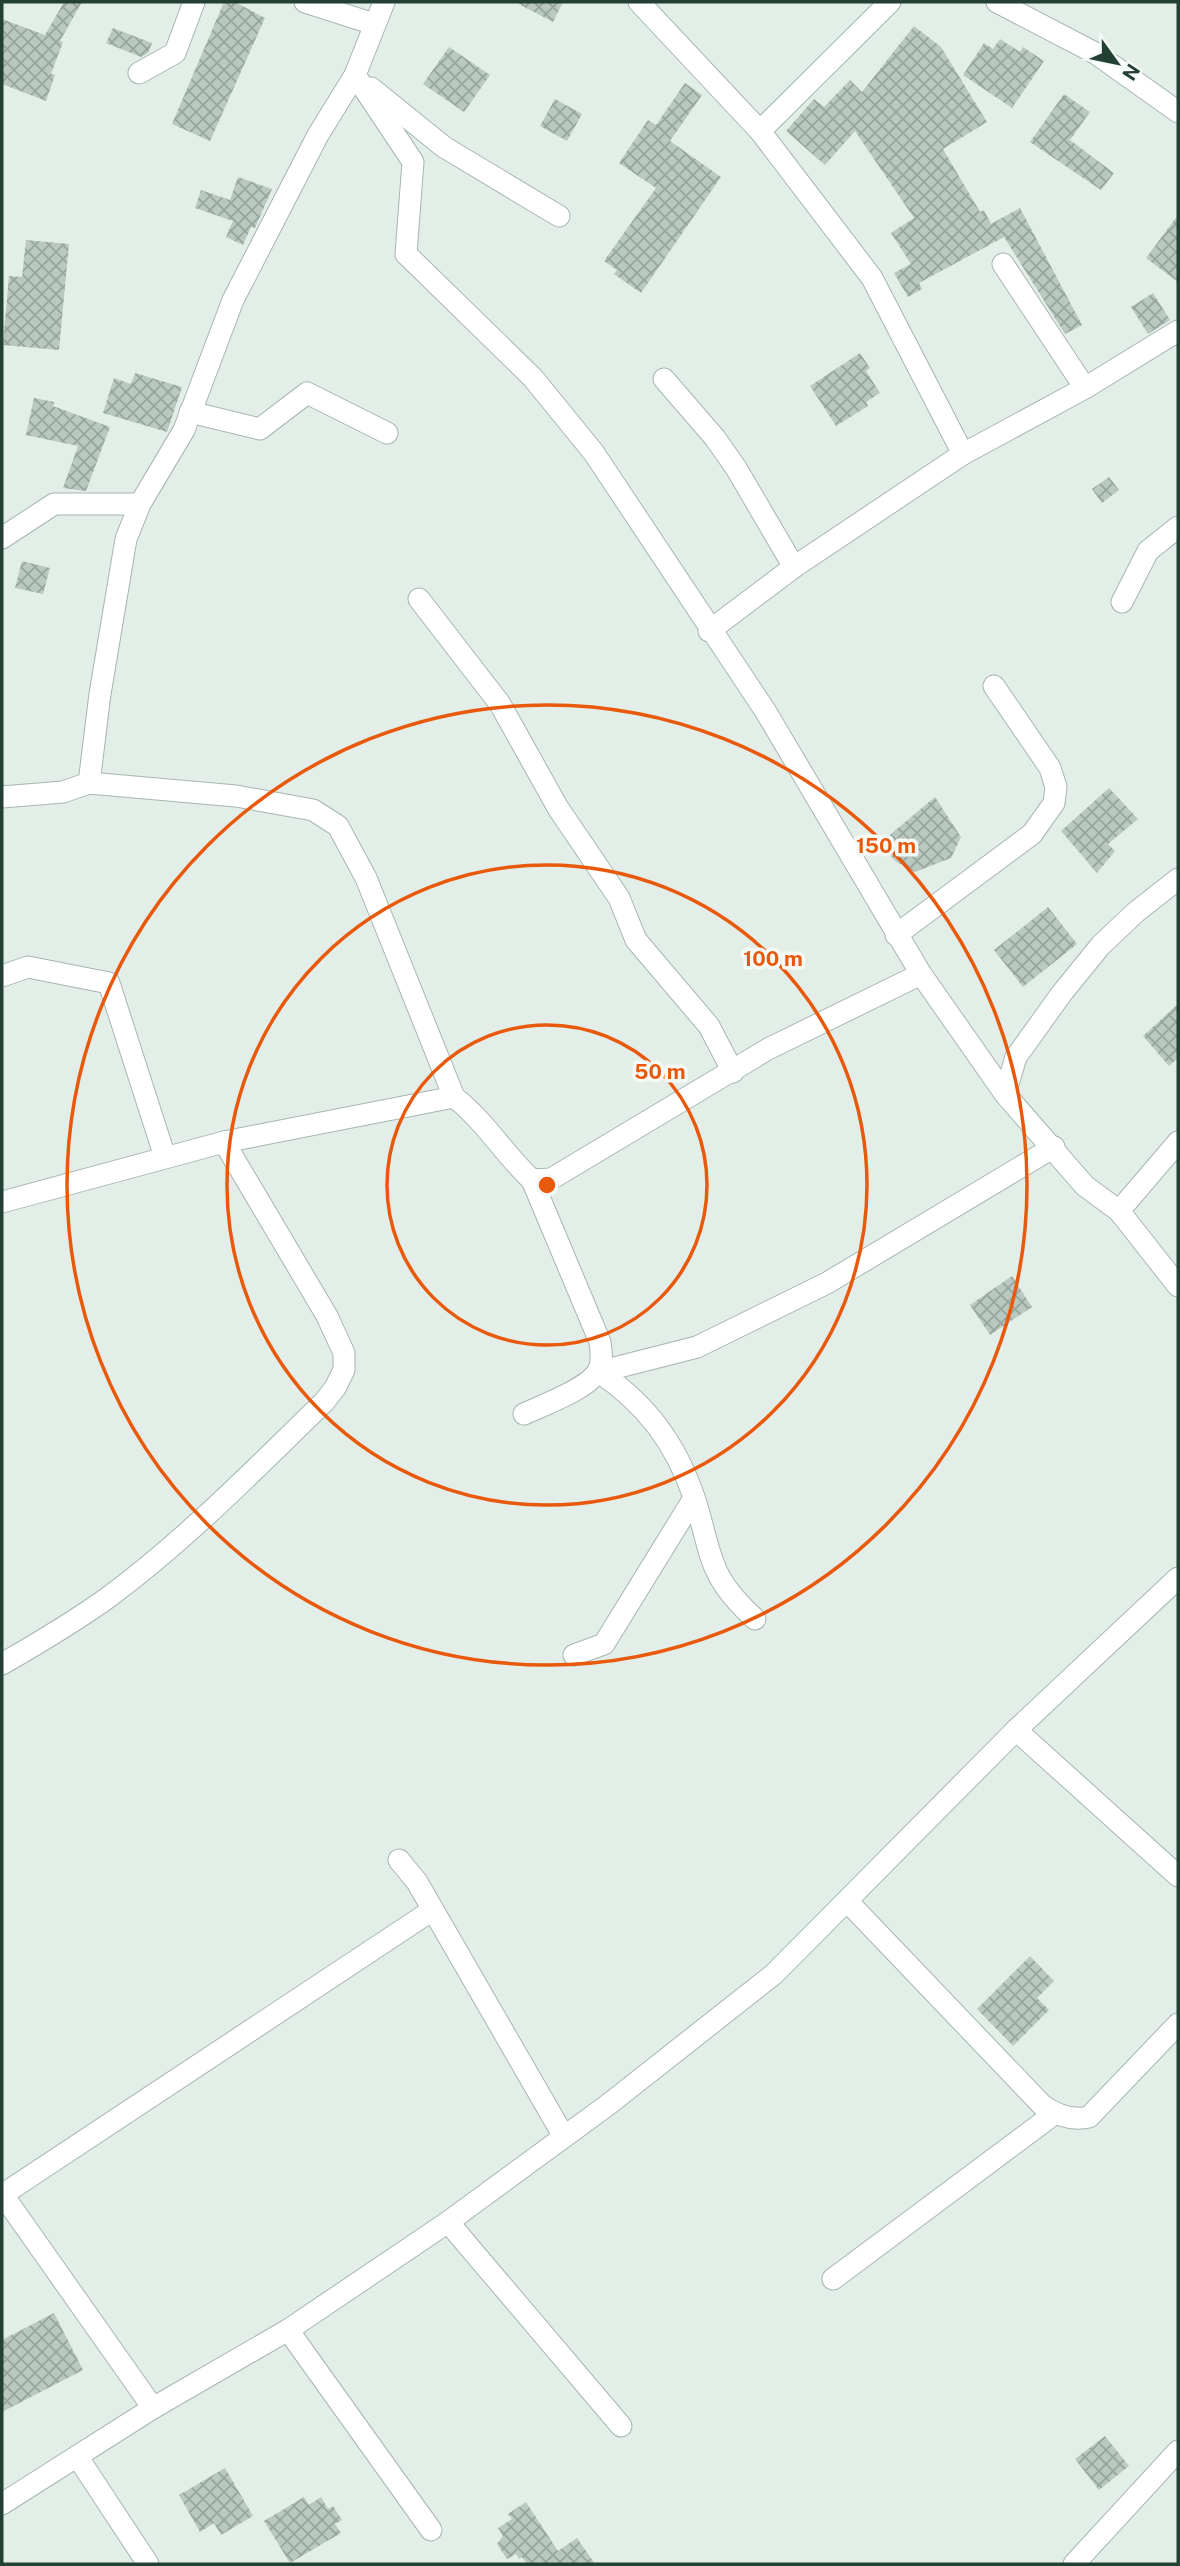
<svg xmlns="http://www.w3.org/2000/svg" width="1180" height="2566" viewBox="0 0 1180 2566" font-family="'Public Sans',sans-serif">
  <defs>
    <pattern id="building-cross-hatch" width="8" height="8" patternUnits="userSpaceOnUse" patternTransform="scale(1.75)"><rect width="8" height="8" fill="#b9c9c1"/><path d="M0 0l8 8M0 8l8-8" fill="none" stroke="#96a59e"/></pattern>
  </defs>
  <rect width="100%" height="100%" fill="#e4eee8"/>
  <g fill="url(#building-cross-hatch)">
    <path d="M64,2H82L60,41L63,42L51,74L55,75L46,101L2,84V19L45,35Z"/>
    <path d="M224,2H235L265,18L210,141L172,124Z"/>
    <path d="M515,2H563L553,22Z"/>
    <path d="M914,26L941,47L987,122L943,149L980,212L984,210L991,224L1020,208L1082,325L1065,334L1004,237L919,283L922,289L908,297L894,273L911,264L891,233L914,218L855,131L825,165L786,131L814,99L824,107L850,80L862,92Z"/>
    <path d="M113,28L152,43L148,53L141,57L106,43Z"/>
    <path d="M1000,39L1020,52L1023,47L1044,61L1012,108L963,75L984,43L993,49Z"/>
    <path d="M449,47L490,75L464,112L423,84Z"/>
    <path d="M685,83L702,95L670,141L721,177L641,293L614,274L617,270L604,261L656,188L619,163L648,120L656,125Z"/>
    <path d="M1064,94L1090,112L1070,140L1114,173L1101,190L1030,142Z"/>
    <path d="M555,99L582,114L567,141L540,126Z"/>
    <path d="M238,177L272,189L255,228L251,227L243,245L226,237L233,221L195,208L201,190L230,200Z"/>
    <path d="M1178,215V282L1146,258Z"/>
    <path d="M26,240L69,244L59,350L3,345L9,276L22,277Z"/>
    <path d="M1153,293L1170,320L1148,334L1131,307Z"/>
    <path d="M860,353L870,368L866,371L880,393L866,402L868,406L836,426L810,386Z"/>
    <path d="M135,373L182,387L167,432L103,413L114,378L131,384Z"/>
    <path d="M34,398L54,402L53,406L110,427L86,491L63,488L78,446L26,435Z"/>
    <path d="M1109,477L1119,490L1102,503L1092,489Z"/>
    <path d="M22,561L50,568L43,594L15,588Z"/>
    <path d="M1109,788L1138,819L1108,844L1115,851L1097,873L1061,831Z"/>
    <path d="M935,797L961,837L951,858L915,872L895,861L880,843Z"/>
    <path d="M1048,907L1077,944L1023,987L994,950Z"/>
    <path d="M1178,1004V1058L1169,1066L1143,1036Z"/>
    <path d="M1012,1276L1032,1307L990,1335L970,1305Z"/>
    <path d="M1030,1956L1054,1981L1037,1998L1049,2010L1013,2046L977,2009Z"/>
    <path d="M54,2313L83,2370L2,2412V2340Z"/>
    <path d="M1105,2436L1129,2466L1099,2490L1075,2459Z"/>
    <path d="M225,2468L253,2516L221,2535L214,2523L200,2532L179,2495Z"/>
    <path d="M304,2497L309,2505L321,2497L328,2509L333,2506L342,2520L335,2524L341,2533L290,2563L264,2521Z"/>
    <path d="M526,2502L558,2551L577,2538L595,2564H527L522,2557L519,2559L516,2554L507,2559L497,2544L503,2536L498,2528L512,2519L508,2514Z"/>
  </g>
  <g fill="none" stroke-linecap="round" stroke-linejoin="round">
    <defs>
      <g id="minor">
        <path d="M305,2L374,24"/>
        <path d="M639,2L760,131L872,278L963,454"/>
        <path d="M997,2L1095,53L1178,112"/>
        <path d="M139,73L175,53L194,2"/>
        <path d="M355,75L413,162L406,254L533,378L594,453L766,712L921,974L1005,1094"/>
        <path d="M371,88L444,147L559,216"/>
        <path d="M760,131L890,2"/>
        <path d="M1003,264L1085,388"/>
        <path d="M664,379L715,438L736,468L794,567"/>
        <path d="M190,412L260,429L307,393L387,433"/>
        <path d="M2,538L54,504H140"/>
        <path d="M419,599L500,704L558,808L619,898L636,940L709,1026L733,1072"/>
        <path d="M1122,602L1148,551L1178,527"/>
        <path d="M709,631L794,567L963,454L1085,388L1178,331"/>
        <path d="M89,783L236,796L313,810L338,826L366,878L454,1097"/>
        <path d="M2,797L63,792L89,783L100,694L126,539L140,504L184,430L233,300L318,135L355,75L384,2"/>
        <path d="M1178,879L1136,912L1101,945L1062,993L1016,1057L1005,1094L1085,1186L1119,1211L1178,1286"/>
        <path d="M896,935L1032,834L1054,803L1056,787L1050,768L994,686"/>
        <path d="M2,976L28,967L109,983L165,1157"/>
        <path d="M2,1202L224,1142L454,1097C485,1121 504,1154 532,1180L551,1179L768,1049L921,974"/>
        <path d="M1119,1211L1178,1142"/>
        <path d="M599,1372L697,1347L827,1283L1054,1147"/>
        <path d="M599,1372C646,1404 675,1442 694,1497C713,1556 706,1574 755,1619"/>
        <path d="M524,1414C543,1405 591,1388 599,1369C603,1360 601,1351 600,1342L532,1180"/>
        <path d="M574,1655L604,1644L694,1498"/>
        <path d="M2,1664C37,1644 72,1623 106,1599C185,1541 254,1470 324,1402L335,1388L344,1370V1353L327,1316L224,1142"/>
        <path d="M1016,1730L1178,1876"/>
        <path d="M399,1860L417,1882L563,2135"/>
        <path d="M848,1902L1042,2105C1056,2115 1071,2121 1089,2117L1178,2024"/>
        <path d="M2,2195L431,1911"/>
        <path d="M3,2195L153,2408"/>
        <path d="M448,2222L621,2426"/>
        <path d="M833,2279L1054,2114"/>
        <path d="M288,2330L431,2530"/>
        <path d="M77,2456L148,2564"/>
        <path d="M2,2504L153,2408L288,2330L448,2222L609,2104L774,1974L1016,1730L1178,1578"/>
        <path d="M1074,2564L1178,2451"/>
      </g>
    </defs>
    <use href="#minor" stroke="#a6b6af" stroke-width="23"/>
    <use href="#minor" stroke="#fff" stroke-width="21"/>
  </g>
  <g fill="none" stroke="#e8590c" stroke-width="3.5">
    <circle cx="547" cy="1185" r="160"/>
    <circle cx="547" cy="1185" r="320"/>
    <circle cx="547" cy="1185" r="480"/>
  </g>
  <circle cx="547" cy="1185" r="10" fill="#e8590c" stroke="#f5faf7" stroke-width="3.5"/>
  <g font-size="21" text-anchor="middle" font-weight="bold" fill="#e8590c" stroke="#f5faf7" stroke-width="7" stroke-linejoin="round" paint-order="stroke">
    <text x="886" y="853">150 m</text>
    <text x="773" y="966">100 m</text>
    <text x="660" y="1079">50 m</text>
  </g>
  <rect width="1180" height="2566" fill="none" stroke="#234035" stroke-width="7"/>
  <g transform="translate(1117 63) rotate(123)" stroke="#f5faf7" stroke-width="5" paint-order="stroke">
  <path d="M0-5L12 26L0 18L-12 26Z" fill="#234035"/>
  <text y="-10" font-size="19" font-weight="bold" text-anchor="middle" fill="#234035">N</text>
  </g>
</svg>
